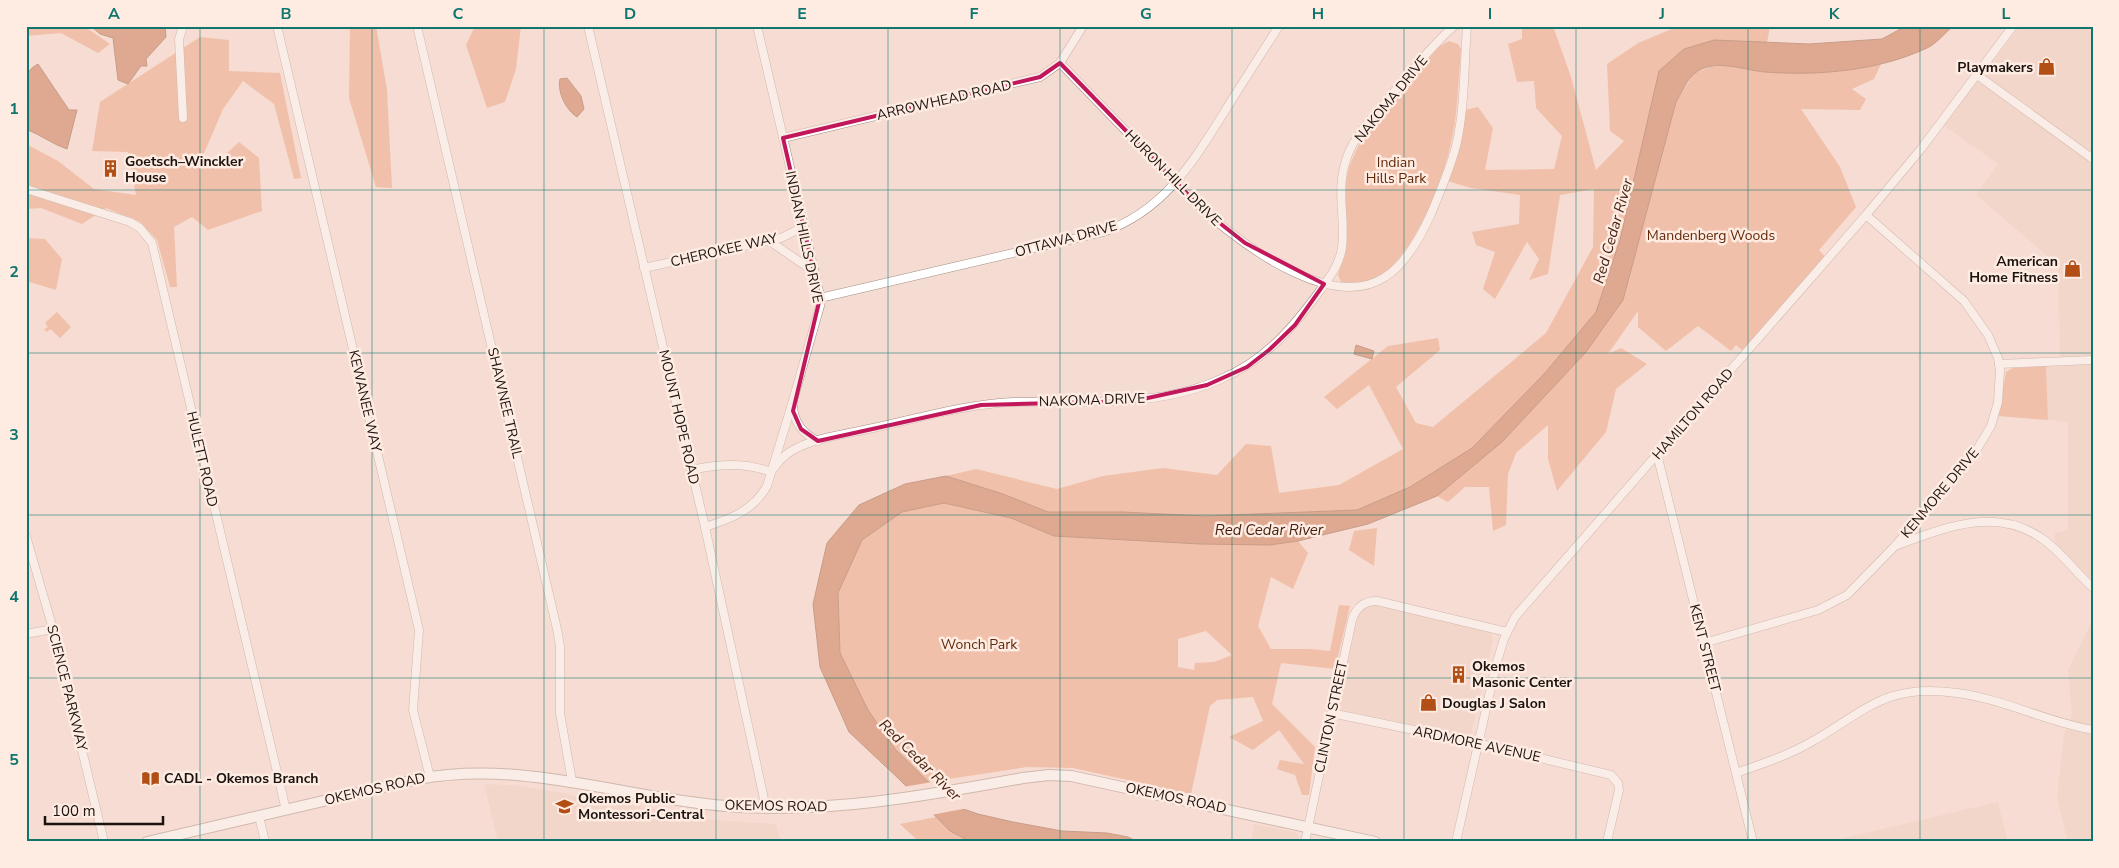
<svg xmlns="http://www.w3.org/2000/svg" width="2119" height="868" viewBox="0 0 2119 868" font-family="'Nunito Sans',sans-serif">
  <rect width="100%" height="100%" fill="#f5dcd2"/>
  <g fill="#eecfc0">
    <path d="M2020,26H2093V581L2055,543V533L2068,530V422L2048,420L2046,366L2060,365L2058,265L1976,195L1998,164L1944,125Z"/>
    <path d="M1371,605L1391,607L1491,632L1493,640L1471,734L1465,736L1342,710L1339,703L1358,615L1364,607Z"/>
    <path d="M2093,619V842H2068L2057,798L2064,735L2072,715L2068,670Z"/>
    <path d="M484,784L522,786L713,820L776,824L781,842H498Z"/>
    <path d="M1998,802L2008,842H1827Z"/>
    <path d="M1254,824L1294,832L1298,835L1300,842H1251Z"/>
  </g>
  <g fill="#ea9e7c" fill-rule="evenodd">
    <path d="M26,26H84L110,44L98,53L61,33L26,36Z"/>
    <path d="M350,26H376L387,90L392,188L376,187L349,98Z"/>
    <path d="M475,26H521L516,69L505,102L487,108L466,45Z"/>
    <path d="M1522,26H1553L1571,77L1596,170L1624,141L1610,131L1607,64L1638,43L1679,26H1770L1767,43L1713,41L1684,49L1596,312L1544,374L1472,448L1410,487L1357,510L1204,516L1123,512H1048L1003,494L946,476L976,469L1057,489L1103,476L1163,468L1217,475L1246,444L1271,446L1279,493L1339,485L1403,449L1369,385L1337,409L1324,397L1388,346L1438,338L1440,350L1396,387L1416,423L1433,427L1546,333L1593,247L1594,189L1560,195L1548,274L1529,280L1539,259L1527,242L1495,299L1483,289L1495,252L1476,245L1472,232L1519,224L1520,195L1471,188L1448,181L1465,110L1478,107L1493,128L1485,170L1554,169L1562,136L1536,108L1534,81L1517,82L1508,44L1522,39Z"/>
    <path d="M200,37L229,40V71L280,73L301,178L294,179L274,104L243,81L223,109L202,158L211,168L239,142L259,158L262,211L208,230L192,217L174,227L177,287H170L157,240L140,222L106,208L82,224L41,208L26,209V144L58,161L94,189L136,195L128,152L92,151L100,102Z"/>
    <path d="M1449,41L1458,44L1461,49C1459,73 1458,98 1455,122C1449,166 1420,248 1382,274C1370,282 1355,284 1341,282L1338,275C1341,265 1345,255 1346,245C1349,222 1343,199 1347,176C1356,131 1410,80 1440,46Z"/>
    <path d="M1881,64L1874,79L1852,89L1866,99L1860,110L1801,109L1840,167L1856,207L1819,250L1825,257L1743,351L1736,345L1731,351L1698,326L1666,351L1638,327V311L1608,354L1621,348L1647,364L1616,389L1606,432L1557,491L1548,459V425L1516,453L1508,474L1506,525L1493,531L1489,487H1465L1448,502L1437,496L1502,442L1586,352L1623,300L1676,102L1694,73L1711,67L1733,65L1764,72L1824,73Z"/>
    <path d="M26,238L45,239L62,259L56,290L26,281Z"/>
    <path d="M57,312L71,327L60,338L50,329L47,332L44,329L48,327L45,323Z"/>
    <path d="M2046,366L2048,420L1998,416L2006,372L2013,368Z"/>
    <path d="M944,503L1011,518L1054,536L1270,545L1298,541L1308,553L1293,589L1271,577L1258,626L1271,649H1311L1330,651L1339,605L1350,606L1335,669L1281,663L1272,704L1315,747L1309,795H1302L1295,775L1277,769L1280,760L1304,764L1279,730L1253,750L1229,737L1263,721L1253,697L1217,700L1210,706L1191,794L1073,768L1027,767L929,782L895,749L868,710L840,653L838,593L862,540L902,512ZM1206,631L1232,655L1214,662L1195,663L1194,670L1178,667V639Z"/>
    <path d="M1377,528L1374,566L1349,550L1354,531Z"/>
    <path d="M936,817L950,831L971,842H919L900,824Z"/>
  </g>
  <g fill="#c16a40" stroke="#8f5031">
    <path d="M165,26L166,37L146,59L147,66H141L128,84L118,80L113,38L100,34L92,27Z"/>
    <path d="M1906,26H1953C1945,33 1936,44 1927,48C1878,71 1818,76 1765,72C1743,70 1715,58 1695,73C1687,79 1681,94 1676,102L1623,300L1586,352L1502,442L1437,496L1368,524L1298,541L1270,545L1200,544L1054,536L1011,518L944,503L902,512L862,540L838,593L840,653L868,710L895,749L952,805L978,814L1013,822L1062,831L1107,833L1128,837L1138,842H971L950,831L900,780L849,732L820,667L813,604L827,543L859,505L905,484L946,476L1003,494L1048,512H1123L1204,516L1357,510L1410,487L1472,448L1544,374L1596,312L1620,240L1659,71L1684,49L1714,40L1809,44L1882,39Z"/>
    <path d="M38,64L69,110H77L67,149C52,144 41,135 26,129V103L29,98C24,83 23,72 38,64Z"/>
    <path d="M567,78L581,96L584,109L577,117C566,110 557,92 560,79Z"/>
    <path d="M1356,345L1374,351L1372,359L1354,354Z"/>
  </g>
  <path fill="#f5dcd2" d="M932,782L953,803L968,808L931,815L903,787Z"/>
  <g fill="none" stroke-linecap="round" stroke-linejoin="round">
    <defs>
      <g id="minor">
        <path d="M277,26L419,630L413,710L430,777"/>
        <path d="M417,26L557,629L560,646V713L572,781"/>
        <path d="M588,26L705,527L766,808"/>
        <path d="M1060,63C1092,96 1125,130 1157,163C1176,183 1195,204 1216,221C1255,253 1335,310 1385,277C1406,264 1421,236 1431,214C1440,192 1450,169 1456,146C1465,108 1464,66 1467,26"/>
        <path d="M1977,75L2093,159"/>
        <path d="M183,118L179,39L183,26"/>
        <path d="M783,138L1040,77L1060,63L1083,26"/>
        <path d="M26,189L130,222L140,228L152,243L286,810"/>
        <path d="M768,240L813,271"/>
        <path d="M644,268L781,238L803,227"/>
        <path d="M820,298L1103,232C1164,211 1193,162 1225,111C1243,82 1261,54 1279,26"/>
        <path d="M1999,364L2093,360"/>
        <path d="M793,406C794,422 803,434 818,441"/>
        <path d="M1657,454L1753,842"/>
        <path d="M691,470C719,464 744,462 771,472C777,463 784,455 793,450C817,437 847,434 873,428C919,418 966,404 1013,402C1082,400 1155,409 1221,379C1265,360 1291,330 1319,292C1329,278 1339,266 1342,248C1346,216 1335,191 1347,157C1355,134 1377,113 1392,94C1412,71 1431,46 1454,26"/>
        <path d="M705,527C730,519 753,511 767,486L792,404L820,306L819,291L757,26"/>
        <path d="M26,536L53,629L104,842"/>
        <path d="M1895,546C1944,528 1997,505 2044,540C2062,553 2076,573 2093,588"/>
        <path d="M26,634L53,629"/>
        <path d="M1704,643L1818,610L1847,595L1894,547L1973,456L1991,426L1998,402L2000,370L1998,358L1988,335L1964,301L1866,215"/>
        <path d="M1331,713L1477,743L1611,775L1618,783L1619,790L1607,842"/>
        <path d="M1736,773C1762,764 1789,755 1813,741C1868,709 1887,683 1957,693C2004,699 2046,722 2093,730"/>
        <path d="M259,816L265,842"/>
        <path d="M1305,842L1352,620C1356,607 1364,601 1377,601L1507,632"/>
        <path d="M1456,842L1496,665L1504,639L1515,617L1866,215L1921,149L2013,26"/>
      </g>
      <path id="major" d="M147,842L418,779C522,759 623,798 726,806C826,814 925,796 1023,778L1049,775L1071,776L1375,842"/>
    </defs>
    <use href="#minor" stroke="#a38d83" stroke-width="9"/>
    <use href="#major" stroke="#a38d83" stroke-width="12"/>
    <use href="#minor" stroke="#fff" stroke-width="8"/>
    <use href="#major" stroke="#fff" stroke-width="10"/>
  </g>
  <path d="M0 0H2119V868H0ZM1060,63L1202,209L1245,243L1324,284L1295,325L1269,350L1247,367L1207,385L1134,401L981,405L818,441L801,429L793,411L820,298L783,138L1040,77Z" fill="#f5dcd2" fill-opacity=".55" fill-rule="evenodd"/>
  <path fill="none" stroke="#c2185b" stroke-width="4" stroke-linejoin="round" d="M1060,63L1202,209L1245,243L1324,284L1295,325L1269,350L1247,367L1207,385L1134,401L981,405L818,441L801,429L793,411L820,298L783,138L1040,77Z"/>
  <path fill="none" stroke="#0f766e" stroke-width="1" stroke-opacity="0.55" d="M200,26V842M372,26V842M544,26V842M716,26V842M888,26V842M1060,26V842M1232,26V842M1404,26V842M1576,26V842M1748,26V842M1920,26V842M26,190H2093M26,353H2093M26,515H2093M26,678H2093"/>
  <defs>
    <symbol id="shop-bare" viewBox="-9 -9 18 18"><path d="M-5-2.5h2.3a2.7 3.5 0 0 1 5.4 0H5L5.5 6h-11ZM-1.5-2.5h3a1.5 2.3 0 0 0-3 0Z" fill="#b24f17" stroke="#feebe2" stroke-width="2.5" paint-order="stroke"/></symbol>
    <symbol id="building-bare" viewBox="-9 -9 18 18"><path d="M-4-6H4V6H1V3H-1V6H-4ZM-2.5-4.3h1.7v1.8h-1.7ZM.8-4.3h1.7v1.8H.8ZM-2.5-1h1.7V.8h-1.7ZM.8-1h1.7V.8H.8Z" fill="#b24f17" stroke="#feebe2" stroke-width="2.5" paint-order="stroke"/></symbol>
    <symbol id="library-bare" viewBox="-9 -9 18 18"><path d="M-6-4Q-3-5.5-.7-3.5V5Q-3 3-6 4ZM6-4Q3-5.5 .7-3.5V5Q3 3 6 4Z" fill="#b24f17" stroke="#feebe2" stroke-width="2.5" paint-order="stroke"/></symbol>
    <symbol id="school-bare" viewBox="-9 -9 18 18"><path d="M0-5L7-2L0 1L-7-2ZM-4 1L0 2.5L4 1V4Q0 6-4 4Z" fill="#b24f17" stroke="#feebe2" stroke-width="2.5" paint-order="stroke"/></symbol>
  </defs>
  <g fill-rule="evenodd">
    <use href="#shop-bare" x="2034" y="54" width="25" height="25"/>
    <use href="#building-bare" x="98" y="156" width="25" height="25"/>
    <use href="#shop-bare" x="2060" y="256" width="25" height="25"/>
    <use href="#building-bare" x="1446" y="662" width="25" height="25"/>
    <use href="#shop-bare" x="1416" y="690" width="25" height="25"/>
    <use href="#library-bare" x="138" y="766" width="25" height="25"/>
    <use href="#school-bare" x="552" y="794" width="25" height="25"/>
  </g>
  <g text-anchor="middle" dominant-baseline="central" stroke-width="5" stroke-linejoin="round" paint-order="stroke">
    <g font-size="14" font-weight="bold" fill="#1b130f" stroke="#feebe2" text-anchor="start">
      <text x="2033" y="67" text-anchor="end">Playmakers</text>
      <text x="125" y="161">Goetsch–Winckler<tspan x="125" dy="16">House</tspan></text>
      <text x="2058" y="261" text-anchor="end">American<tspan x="2058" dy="16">Home Fitness</tspan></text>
      <text x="1472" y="666">Okemos<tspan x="1472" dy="16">Masonic Center</tspan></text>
      <text x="1442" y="703">Douglas J Salon</text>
      <text x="164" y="778">CADL - Okemos Branch</text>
      <text x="578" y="798">Okemos Public<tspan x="578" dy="16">Montessori-Central</tspan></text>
    </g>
    <g font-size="14" fill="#1b130f" stroke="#feebe2">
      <text transform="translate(1391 99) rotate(-51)">NAKOMA DRIVE</text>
      <text transform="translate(944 100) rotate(-13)">ARROWHEAD ROAD</text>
      <text transform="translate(1173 178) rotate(45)">HURON HILL DRIVE</text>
      <text transform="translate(804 237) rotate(78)">INDIAN HILLS DRIVE</text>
      <text transform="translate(1066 239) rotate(-15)">OTTAWA DRIVE</text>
      <text transform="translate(724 250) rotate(-13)">CHEROKEE WAY</text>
      <text transform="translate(1092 400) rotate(-2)">NAKOMA DRIVE</text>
      <text transform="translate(365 401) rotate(77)">KEWANEE WAY</text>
      <text transform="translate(505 403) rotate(77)">SHAWNEE TRAIL</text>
      <text transform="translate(1693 414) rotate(-49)">HAMILTON ROAD</text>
      <text transform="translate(679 417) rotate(77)">MOUNT HOPE ROAD</text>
      <text transform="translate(202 459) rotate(77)">HULETT ROAD</text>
      <text transform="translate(1940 493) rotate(-50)">KENMORE DRIVE</text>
      <text transform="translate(1705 648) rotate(76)">KENT STREET</text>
      <text transform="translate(67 688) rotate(76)">SCIENCE PARKWAY</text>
      <text transform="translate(1331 717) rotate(-78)">CLINTON STREET</text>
      <text transform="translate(1477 744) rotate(12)">ARDMORE AVENUE</text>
      <text transform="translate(375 789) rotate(-13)">OKEMOS ROAD</text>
      <text transform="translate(1176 798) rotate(12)">OKEMOS ROAD</text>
      <text transform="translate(776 806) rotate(1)">OKEMOS ROAD</text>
    </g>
    <g font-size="14" fill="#622909" stroke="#feebe2">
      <text x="1396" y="162">Indian<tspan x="1396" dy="16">Hills Park</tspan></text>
      <text x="1711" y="235">Mandenberg Woods</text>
      <text x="979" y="644">Wonch Park</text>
    </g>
    <g font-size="15" font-style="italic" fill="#421f0d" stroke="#feebe2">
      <text transform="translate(1613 231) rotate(-74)">Red Cedar River</text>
      <text x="1269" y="530">Red Cedar River</text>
      <text transform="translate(920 760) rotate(45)">Red Cedar River</text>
    </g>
  </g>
  <rect width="2119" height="868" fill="none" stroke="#feebe2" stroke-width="55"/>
  <path d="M45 816v8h118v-8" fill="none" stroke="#1b130f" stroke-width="2.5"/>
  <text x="52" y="816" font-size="15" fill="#1b130f" stroke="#feebe2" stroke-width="4" paint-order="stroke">100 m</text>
  <rect x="28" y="28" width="2064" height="812" fill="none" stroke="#0f766e" stroke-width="2"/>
  <g font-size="16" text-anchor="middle" font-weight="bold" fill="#0f766e">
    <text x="114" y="19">A</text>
    <text x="286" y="19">B</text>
    <text x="458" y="19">C</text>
    <text x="630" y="19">D</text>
    <text x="802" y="19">E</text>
    <text x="974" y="19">F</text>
    <text x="1146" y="19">G</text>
    <text x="1318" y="19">H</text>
    <text x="1490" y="19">I</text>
    <text x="1662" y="19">J</text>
    <text x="1834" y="19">K</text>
    <text x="2006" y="19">L</text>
    <text x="14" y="114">1</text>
    <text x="14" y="277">2</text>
    <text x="14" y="440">3</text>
    <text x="14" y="602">4</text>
    <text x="14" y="765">5</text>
  </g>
</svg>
